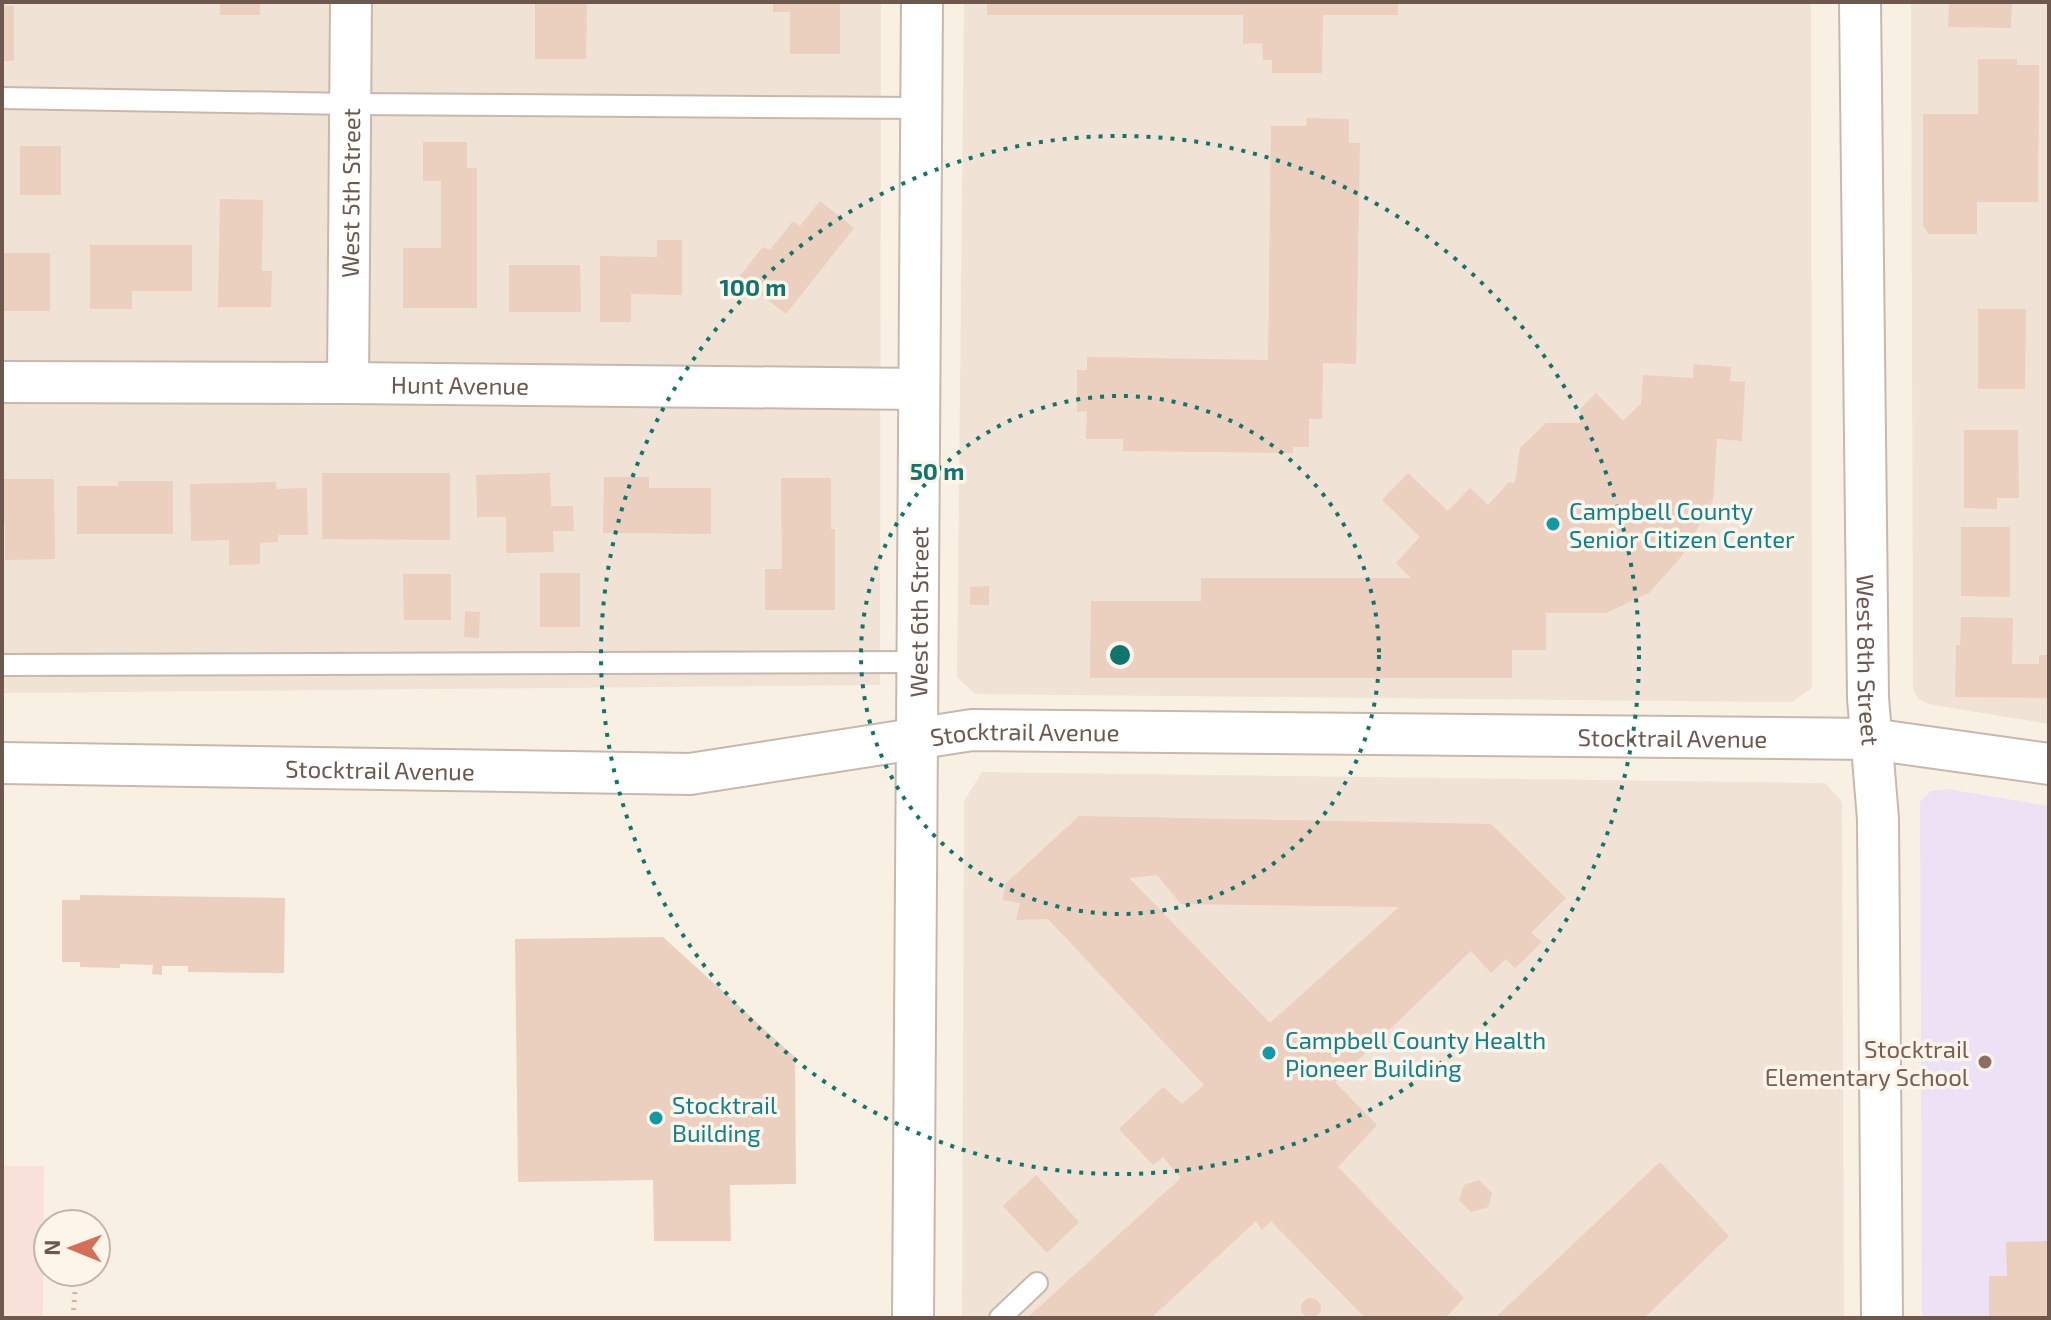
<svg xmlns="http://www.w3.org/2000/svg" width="2051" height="1320" viewBox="0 0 2051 1320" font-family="'Exo 2',sans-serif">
  <rect width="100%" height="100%" fill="#f9f0e4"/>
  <g fill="#f0e2d4">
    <path d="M2,2H881L880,685L2,693Z"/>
    <path d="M964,2H1811L1812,688L1792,702L975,694L957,677Z"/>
    <path d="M1911,2H2049V724L1928,704L1918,699L1913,688Z"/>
    <path d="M982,772L1825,783L1842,802L1844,1318H962L964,801Z"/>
  </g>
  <path fill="#f8e1d9" d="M2,1166H44L43,1318H2Z"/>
  <path fill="#ede1f5" d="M1948,789L2049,806V1318H1922L1920,802L1931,791Z"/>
  <g fill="#ebcfbf" fill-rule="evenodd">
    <rect x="220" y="2" width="40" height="13"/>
    <path d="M535,2H587L586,59H535Z"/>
    <path d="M773,2H840V54H790V12H773Z"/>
    <path d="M987,2H1398V15H1323L1322,73H1272V60H1263L1262,43L1243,44V15H987Z"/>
    <path d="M1949,2H2012L2011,28L1948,27Z"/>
    <rect x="2" y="6" width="12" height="55"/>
    <path d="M1978,59H2017V65H2039L2038,202H1977V234H1929L1923,226V114H1978Z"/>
    <path d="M1307,118L1349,119V143H1360L1356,364L1323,363L1322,419H1309V447H1293V453L1123,451V439H1086L1087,411L1077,412V370H1087V357L1268,360L1271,126H1306Z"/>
    <path d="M423,142H467V168H477V308H403V248H441V181H423Z"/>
    <rect x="20" y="146" width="41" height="49"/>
    <path d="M220,199L263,200L262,271H272L271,307H218Z"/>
    <path d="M820,201L854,228L786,314L739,277L763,247L770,250L793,221L800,226Z"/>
    <path d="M657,240H682V295L631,294V322H600V256L657,257Z"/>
    <path d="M90,245H192V291H132V309H90Z"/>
    <rect x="2" y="253" width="48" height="58"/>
    <path d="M509,265H580L581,312H509Z"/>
    <path d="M1978,309H2026L2025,389H1978Z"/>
    <path d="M1694,364L1731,367L1730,381L1745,382L1742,441L1717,439L1713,500L1682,556L1649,593L1606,613H1546V650H1512V678H1090L1091,601H1201V578H1411L1396,563L1420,537L1382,500L1408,473L1448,511L1470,488L1488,505L1509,482L1515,483L1520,448L1546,423H1580V409L1596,393L1623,421L1641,404L1643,375L1693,378Z"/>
    <path d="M1964,430H2018L2019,498H1997V509L1964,508Z"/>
    <path d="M322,473H450V540L322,539Z"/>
    <path d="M550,473L551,506H573L574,531H553L554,552L506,553V517H477L476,475Z"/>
    <path d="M604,477H649V488H711V534L603,533Z"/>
    <path d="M781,478H831V529H835V610H765V569H782Z"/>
    <path d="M2,479H54L55,559L5,560V524H2Z"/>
    <path d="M118,481H173V534H77V486H118Z"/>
    <path d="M276,482V489L307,488L308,535H278V542L260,543V564L229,565V540L191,541L190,484Z"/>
    <path d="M1961,527H2010V597L1961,596Z"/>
    <rect x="540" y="573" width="40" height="54"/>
    <path d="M403,574H451V620H404Z"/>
    <path d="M989,586V605H970V587Z"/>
    <path d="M465,611L480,612L479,638L464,637Z"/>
    <path d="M1961,617L2013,618L2012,664H2039V655H2049V698L1955,697L1956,645H1960Z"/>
    <path d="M1079,816L1491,824L1566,898L1531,933L1542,942L1515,968L1506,959L1491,973L1471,951L1335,1082L1377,1125L1338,1167L1464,1298L1445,1318H1365L1271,1221L1262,1230L1256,1221L1151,1318H1027L1181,1178L1163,1157L1153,1165L1119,1129L1163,1087L1182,1104L1204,1085L1048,919L1016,920L1020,903L1003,900L1005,884ZM1157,875L1181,904L1399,907L1270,1023L1129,878Z"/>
    <path d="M80,895L285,898L284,973L188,972V966H162V975L152,974L153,965L120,964V968L80,967V962H62V900H80Z"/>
    <path d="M663,937L795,1057L796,1184L730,1185L731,1241H654L653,1180L518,1182L515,939Z"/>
    <path d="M1660,1162L1729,1236L1644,1318H1495Z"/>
    <path d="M1036,1175L1079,1222L1047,1253L1003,1206Z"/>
    <path d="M1479,1180L1492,1193L1488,1207L1471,1212L1459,1200L1464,1185Z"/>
    <path d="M2049,1241V1318L1989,1317V1276H2007L2006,1242Z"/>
    <circle cx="1311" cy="1308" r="10"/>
  </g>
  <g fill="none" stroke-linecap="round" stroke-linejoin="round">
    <defs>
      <g id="service">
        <path d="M2,98L350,104L921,108"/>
        <path d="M2,665L917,662"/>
        <path d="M1000,1318L1037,1283"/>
      </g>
      <g id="minor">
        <path id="s1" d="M1860,2L1868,698L1878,819L1882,1318"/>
        <path id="s2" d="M2,382L348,383L918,389"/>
        <path id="s3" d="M348,383L351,2"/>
        <path id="s4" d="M2,763L690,774L972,730L1871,739L2049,764"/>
        <path id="s5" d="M913,1318L922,2"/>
      </g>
    </defs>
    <use href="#service" stroke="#c8b8ac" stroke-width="24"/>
    <use href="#minor" stroke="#c8b8ac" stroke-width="44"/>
    <path stroke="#d0b2a3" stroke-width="5" stroke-dasharray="2 6" stroke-linecap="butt" d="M73,1318L75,1291"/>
    <use href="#service" stroke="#fff" stroke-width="20"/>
    <use href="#minor" stroke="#fff" stroke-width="40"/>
  </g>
  <g fill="none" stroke="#0f766e" stroke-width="4" stroke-dasharray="4 8">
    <circle cx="1120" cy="655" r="259"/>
    <circle cx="1120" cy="655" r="519"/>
  </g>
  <g fill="#0f9aa8" stroke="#fdf4ea" stroke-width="3">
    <circle cx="1553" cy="524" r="8"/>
    <circle cx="1269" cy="1053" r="8"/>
    <circle cx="656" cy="1118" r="8"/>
  </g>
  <circle fill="#8d6e63" stroke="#fdf4ea" stroke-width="3" cx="1985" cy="1062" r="8"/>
  <g text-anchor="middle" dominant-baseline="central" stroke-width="7" stroke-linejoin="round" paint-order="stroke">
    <g font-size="24" fill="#6e574d" stroke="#fdf4ea">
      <text stroke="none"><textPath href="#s3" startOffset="190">West 5th Street</textPath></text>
      <text stroke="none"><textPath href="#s2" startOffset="458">Hunt Avenue</textPath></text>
      <text stroke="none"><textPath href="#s5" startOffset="706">West 6th Street</textPath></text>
      <text stroke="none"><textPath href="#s1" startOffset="658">West 8th Street</textPath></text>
      <text stroke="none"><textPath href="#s4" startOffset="1026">Stocktrail Avenue</textPath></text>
      <text stroke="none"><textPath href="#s4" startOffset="1674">Stocktrail Avenue</textPath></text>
      <text stroke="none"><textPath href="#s4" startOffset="378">Stocktrail Avenue</textPath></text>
    </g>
    <g font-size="24" fill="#0d838f" stroke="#fdf4ea" text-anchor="start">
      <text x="1569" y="510">Campbell County<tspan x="1569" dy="28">Senior Citizen Center</tspan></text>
      <text x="1285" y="1039">Campbell County Health<tspan x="1285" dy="28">Pioneer Building</tspan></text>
      <text x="672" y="1104">Stocktrail<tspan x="672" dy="28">Building</tspan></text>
    </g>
    <g font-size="24" fill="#785e54" stroke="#fdf4ea" text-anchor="end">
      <text x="1969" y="1048">Stocktrail<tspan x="1969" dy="28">Elementary School</tspan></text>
    </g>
  </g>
  <circle cx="1120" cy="655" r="12" fill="#0f766e" stroke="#fdf4ea" stroke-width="4"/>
  <g font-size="24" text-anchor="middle" font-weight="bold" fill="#0f766e" stroke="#fdf4ea" stroke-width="7" stroke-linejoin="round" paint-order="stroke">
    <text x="753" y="296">100 m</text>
    <text x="937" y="480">50 m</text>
  </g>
  <rect width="2051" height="1320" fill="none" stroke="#6e574d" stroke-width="8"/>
  <g transform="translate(72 1248) rotate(271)"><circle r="38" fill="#fdf4ea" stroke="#c4b5ab" stroke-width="2"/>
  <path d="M0-6L14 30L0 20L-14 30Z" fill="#d56e58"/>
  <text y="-12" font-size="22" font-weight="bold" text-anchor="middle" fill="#6e574d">N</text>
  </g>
</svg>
